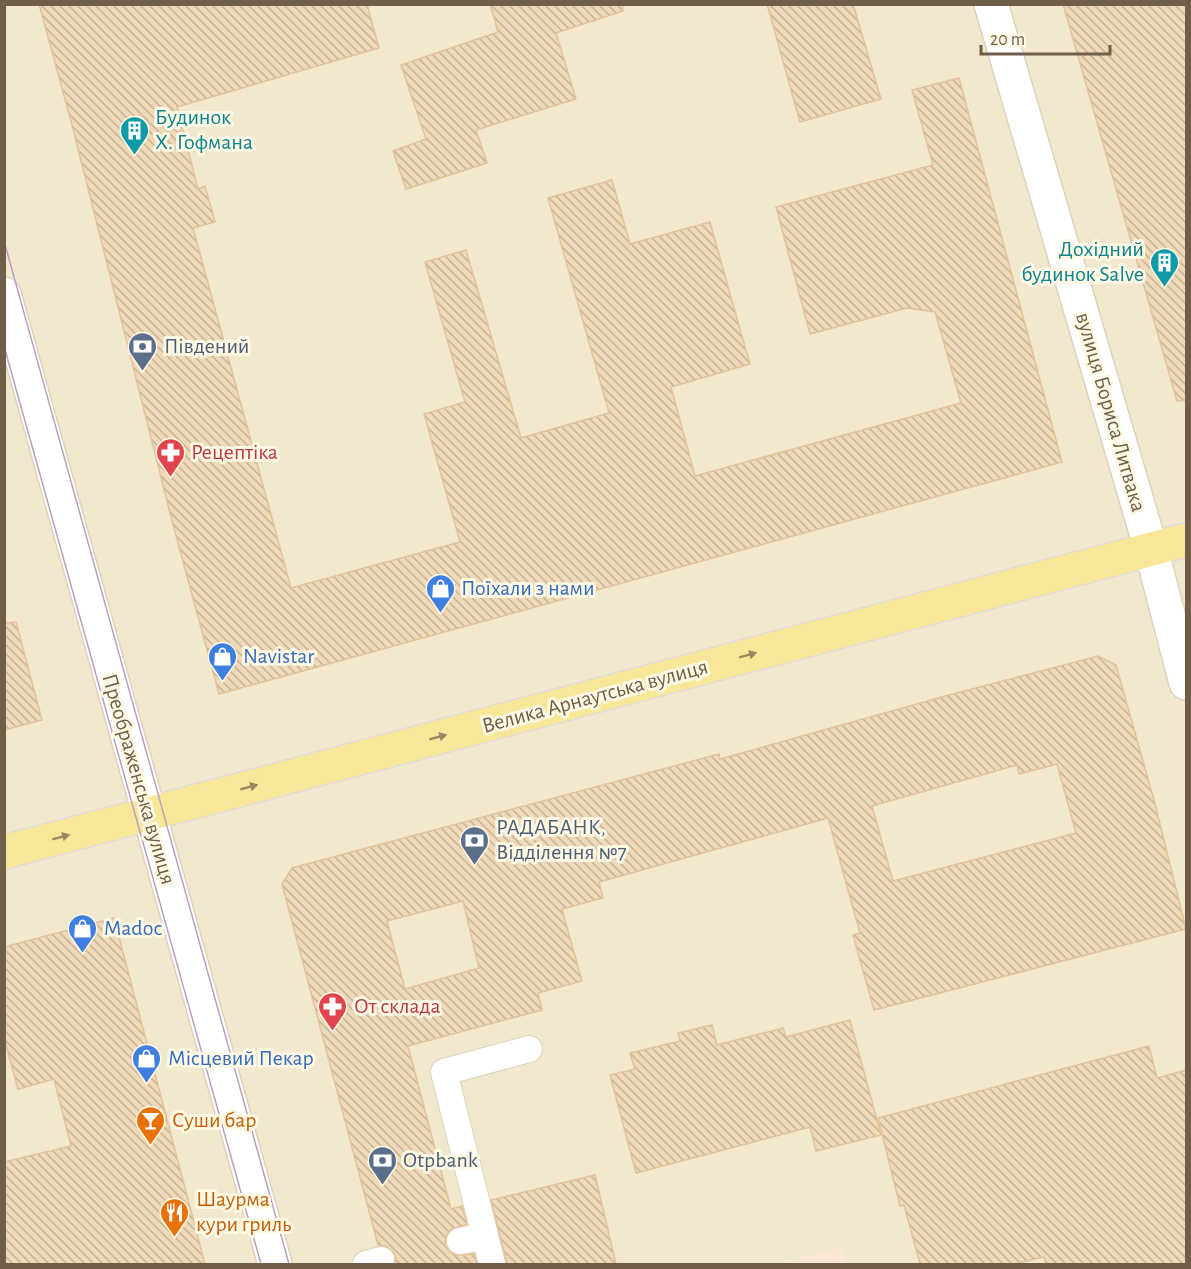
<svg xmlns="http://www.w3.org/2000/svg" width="1191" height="1269" viewBox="0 0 1191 1269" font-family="'Alegreya Sans',sans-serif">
  <defs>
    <pattern id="building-back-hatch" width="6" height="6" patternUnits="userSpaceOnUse" patternTransform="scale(1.5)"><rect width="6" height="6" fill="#efd9b8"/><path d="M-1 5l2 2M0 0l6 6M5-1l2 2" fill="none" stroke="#c6b398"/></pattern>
  </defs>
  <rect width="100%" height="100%" fill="#fbf5df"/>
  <g fill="#f2e8ce">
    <path d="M4,5H988L1147,548L152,808L5,277Z"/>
    <path d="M997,5H1186V540L1152,549Z"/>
    <path d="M4,313L143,811L4,848Z"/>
    <path d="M1186,544V673L1154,552Z"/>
    <path d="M1150,553L1186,692V1264H847L842,1247L781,1264H281L154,818Z"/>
    <path d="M146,819L264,1264H5V855Z"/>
  </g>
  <path fill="#fbe7d3" d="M842,1247L847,1264H781Z"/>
  <g fill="url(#building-back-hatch)" stroke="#e1c299" stroke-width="1.5" fill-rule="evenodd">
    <path d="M39,4H367L379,48L177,107L198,189L205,186L215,222L193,228L291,588L460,542L424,414L465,402L425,262L466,250L521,438L609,413L548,198L612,180L630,244L710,222L732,301L750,364L671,387L695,476L961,403L935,312L907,308L810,334L776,207L933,165L912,90L959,78L1062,462L219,694L172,521L72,125Z"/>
    <path d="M490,4H622L623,11L556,33L576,99L476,130L487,163L406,189L393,151L426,139L401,65L498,32Z"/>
    <path d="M767,4H853L881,99L800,122Z"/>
    <path d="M1063,4H1186V400L1177,401Z"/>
    <path d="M16,622L42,720L4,730V623Z"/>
    <path d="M1098,656L1116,665L1154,800L1186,929L874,1010L853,935L860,933L828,818L599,882L603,898L562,909L582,981L538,993L542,1010L408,1046L451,1209L462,1206L467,1224L450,1230L446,1237L445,1245L449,1251L456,1255L474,1254L477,1264H395L396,1257L392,1250L385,1246L378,1245L282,884L292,868L719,754L720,759L949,695ZM1057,764L1076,833L893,881L872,806L1017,765L1019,774ZM463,901L479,968L405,989L387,921Z"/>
    <path d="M114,918L205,1264H4V1162L71,1146L54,1079L18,1089L4,1038V947Z"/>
    <path d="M850,1020L881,1135L816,1151L810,1127L636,1173L610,1075L635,1069L630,1053L680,1041L678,1033L712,1025L717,1045L783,1028L786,1037Z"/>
    <path d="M1149,1046L1157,1078L1186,1070V1264H1046L1044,1257L1014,1264H920L904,1205L900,1206L878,1118Z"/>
    <path d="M595,1175L616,1264H507L491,1200Z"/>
  </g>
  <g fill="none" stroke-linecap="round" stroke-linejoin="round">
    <defs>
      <g id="service">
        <path d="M460,1241L485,1236"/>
        <path d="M366,1264L381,1260"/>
        <path d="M492,1264L444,1072L529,1049"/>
      </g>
      <path id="minor" d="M991,4L1151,549L1186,683"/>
      <path id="secondary" d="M4,294L275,1264"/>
      <path id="primary" d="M4,852L1186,540"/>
    </defs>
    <use href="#service" stroke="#ded2bc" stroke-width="28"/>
    <use href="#minor" stroke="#ded2bc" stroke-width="36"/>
    <use href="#secondary" stroke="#e0d2b7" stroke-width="36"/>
    <use href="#primary" stroke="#dfdcd7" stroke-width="36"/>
    <use href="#service" stroke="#fff" stroke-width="26"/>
    <use href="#minor" stroke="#fff" stroke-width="33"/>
    <use href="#secondary" stroke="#fff" stroke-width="33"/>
    <use href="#primary" stroke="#f8e799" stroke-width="33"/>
    <g stroke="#b9a0c2" stroke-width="1.5">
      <path d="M4,241L289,1264"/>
      <path d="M4,346L261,1264"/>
    </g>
  </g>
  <defs><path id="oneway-solid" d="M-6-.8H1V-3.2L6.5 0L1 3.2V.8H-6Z" transform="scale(1.5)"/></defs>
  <g fill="#988760">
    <use href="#oneway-solid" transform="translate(748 655) rotate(-15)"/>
    <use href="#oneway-solid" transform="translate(438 737) rotate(-15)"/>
    <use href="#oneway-solid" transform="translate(249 787) rotate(-15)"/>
    <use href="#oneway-solid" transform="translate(61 837) rotate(-15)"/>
  </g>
  <defs>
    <symbol id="building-pin" viewBox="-11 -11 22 30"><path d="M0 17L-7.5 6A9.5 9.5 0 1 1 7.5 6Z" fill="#0f9aa8" stroke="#fef9e5"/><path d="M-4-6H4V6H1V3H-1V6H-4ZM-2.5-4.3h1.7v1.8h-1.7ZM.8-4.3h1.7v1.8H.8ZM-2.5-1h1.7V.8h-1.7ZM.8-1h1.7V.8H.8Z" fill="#fff"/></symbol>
    <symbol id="bank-pin" viewBox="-11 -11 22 30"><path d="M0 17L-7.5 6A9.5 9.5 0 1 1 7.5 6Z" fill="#5c6f8a" stroke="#fef9e5"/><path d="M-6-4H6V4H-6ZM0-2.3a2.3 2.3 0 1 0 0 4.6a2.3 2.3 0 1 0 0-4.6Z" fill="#fff"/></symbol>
    <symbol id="pharmacy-pin" viewBox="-11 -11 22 30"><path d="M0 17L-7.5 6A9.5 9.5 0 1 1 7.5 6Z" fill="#e0444e" stroke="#fef9e5"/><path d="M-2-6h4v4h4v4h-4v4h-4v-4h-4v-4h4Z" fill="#fff"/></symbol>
    <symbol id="shop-pin" viewBox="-11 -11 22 30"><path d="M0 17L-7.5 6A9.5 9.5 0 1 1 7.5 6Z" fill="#3f7fe0" stroke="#fef9e5"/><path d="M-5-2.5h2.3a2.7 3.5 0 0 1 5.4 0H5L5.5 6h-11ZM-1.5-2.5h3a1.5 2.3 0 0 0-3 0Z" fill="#fff"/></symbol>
    <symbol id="bar-pin" viewBox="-11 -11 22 30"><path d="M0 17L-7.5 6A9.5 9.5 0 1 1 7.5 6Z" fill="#e8710a" stroke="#fef9e5"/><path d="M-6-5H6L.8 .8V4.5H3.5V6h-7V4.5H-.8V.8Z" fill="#fff"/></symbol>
    <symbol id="restaurant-pin" viewBox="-11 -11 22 30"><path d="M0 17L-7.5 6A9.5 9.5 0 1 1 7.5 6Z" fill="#e8710a" stroke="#fef9e5"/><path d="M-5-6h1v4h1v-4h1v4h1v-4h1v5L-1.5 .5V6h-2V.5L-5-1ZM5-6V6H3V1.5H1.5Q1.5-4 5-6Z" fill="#fff"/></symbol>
  </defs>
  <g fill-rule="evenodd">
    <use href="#building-pin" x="118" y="114" width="33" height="45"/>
    <use href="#building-pin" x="1148" y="246" width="33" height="45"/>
    <use href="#bank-pin" x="126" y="330" width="33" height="45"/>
    <use href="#pharmacy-pin" x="154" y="436" width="33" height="45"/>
    <use href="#shop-pin" x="424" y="572" width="33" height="45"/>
    <use href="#shop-pin" x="206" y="640" width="33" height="45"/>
    <use href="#bank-pin" x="458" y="824" width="33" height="45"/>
    <use href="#shop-pin" x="66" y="912" width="33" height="45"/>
    <use href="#pharmacy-pin" x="316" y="990" width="33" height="45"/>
    <use href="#shop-pin" x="130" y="1042" width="33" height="45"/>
    <use href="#bar-pin" x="134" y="1104" width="33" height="45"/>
    <use href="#bank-pin" x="366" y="1144" width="33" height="45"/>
    <use href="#restaurant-pin" x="158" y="1196" width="33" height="45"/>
  </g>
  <g text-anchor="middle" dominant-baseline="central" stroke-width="6" stroke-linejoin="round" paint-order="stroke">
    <g font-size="22" fill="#0d838f" stroke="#fef9e5" text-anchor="start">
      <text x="155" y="117">Будинок<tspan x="155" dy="25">Х. Гофмана</tspan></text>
      <text x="1144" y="249" text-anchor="end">Дохідний<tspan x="1144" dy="25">будинок Salve</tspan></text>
    </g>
    <g font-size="22" fill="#4e5e75" stroke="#fef9e5" text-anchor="start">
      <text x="164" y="346">Південий</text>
      <text x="496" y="827">РАДАБАНК,<tspan x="496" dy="25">Відділення №7</tspan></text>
      <text x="403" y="1160">Otpbank</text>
    </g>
    <g font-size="22" fill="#6f5e48" stroke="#fef9e5">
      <text transform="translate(1111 412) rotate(74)">вулиця Бориса Литвака</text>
      <text transform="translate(595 696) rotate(-15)">Велика Арнаутська вулиця</text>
      <text transform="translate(139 779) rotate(74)">Преображенська вулиця</text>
    </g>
    <g font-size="22" fill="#be3a42" stroke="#fef9e5" text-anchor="start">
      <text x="191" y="452">Рецептіка</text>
      <text x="354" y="1006">От склада</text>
    </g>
    <g font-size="22" fill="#366cbe" stroke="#fef9e5" text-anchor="start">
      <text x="461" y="588">Поїхали з нами</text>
      <text x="243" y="656">Navistar</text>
      <text x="104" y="928">Madoc</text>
      <text x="168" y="1058">Місцевий Пекар</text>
    </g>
    <g font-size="22" fill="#c56008" stroke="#fef9e5" text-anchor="start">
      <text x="172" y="1120">Суши бар</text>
      <text x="196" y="1199">Шаурма<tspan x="196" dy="25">кури гриль</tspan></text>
    </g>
  </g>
  <rect width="1191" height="1269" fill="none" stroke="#6f5e48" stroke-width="12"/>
  <path d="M981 45v9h129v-9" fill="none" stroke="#6f5e48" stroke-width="3"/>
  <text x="990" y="45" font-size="18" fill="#6f5e48" stroke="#fef9e5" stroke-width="4.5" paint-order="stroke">20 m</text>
</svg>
